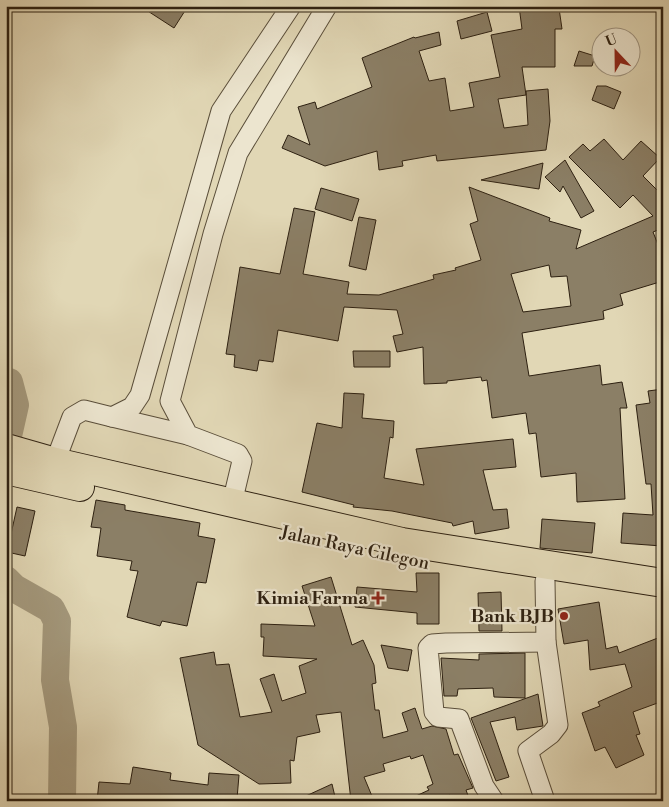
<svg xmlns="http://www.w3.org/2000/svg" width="669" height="807" viewBox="0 0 669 807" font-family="'Libre Bodoni',serif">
  <rect width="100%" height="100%" fill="#e1d7b5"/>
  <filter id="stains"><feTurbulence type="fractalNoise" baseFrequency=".004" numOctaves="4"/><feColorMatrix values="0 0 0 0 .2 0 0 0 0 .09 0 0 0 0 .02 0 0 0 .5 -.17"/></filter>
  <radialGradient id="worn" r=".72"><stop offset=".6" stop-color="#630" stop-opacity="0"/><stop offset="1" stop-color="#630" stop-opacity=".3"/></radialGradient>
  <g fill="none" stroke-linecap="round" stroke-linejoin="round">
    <g stroke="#a4997d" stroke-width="28">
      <path d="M6,381L9,382L15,405L6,445"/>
      <path d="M6,580L14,588L51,609L57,621L55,680L63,727L62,801"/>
    </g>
  </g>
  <g fill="#8b7f66" stroke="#2d2011" fill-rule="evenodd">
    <path d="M140,6H188L174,28Z"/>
    <path d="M519,6H533L534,11L559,8L562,29H555V67H522L526,95L498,99L504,128L528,125L526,91L548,89L550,121L546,150L437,161L436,155L402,161L403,166L379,170L377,151L325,166L282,148L288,135L310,145L298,107L315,102L317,109L372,87L362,58L414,37L415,38L439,32L441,45L419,51L429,81L445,78L450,111L474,107L469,83L500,77L491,35L522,29Z"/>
    <path d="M487,12L492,31L461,39L457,21Z"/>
    <path d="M579,51L595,56L592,66H574Z"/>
    <path d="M597,86H606L621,92L614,109L592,100Z"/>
    <path d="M604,139L623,160L641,141L660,158L643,176L663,196V228L653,232L663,257V281L620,294L623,305L603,311L604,319L522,333L529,376L600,365L602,385L622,382L627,408H620L625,499L577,502L576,473L541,477L536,433L529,434L526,413L492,418L487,380L482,381L481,377L447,381V383L424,384L423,347L397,352L393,336L403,334L397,310L344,307L338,341L278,330L273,362L259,360L257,371L234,367L235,355L226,354L240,267L280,274L294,208L315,212L303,274L349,282L347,294L379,295L434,279L433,275L456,270L455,268L481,260L470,224L478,221L469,187L550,218L549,221L581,230L576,249L653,216L633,195L620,208L569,157L583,144L590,151ZM549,265L551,277L567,276L571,306L523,312L511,274Z"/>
    <path d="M565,160L594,211L581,218L563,186L560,192L545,177Z"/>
    <path d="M543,163L539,189L481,180Z"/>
    <path d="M321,188L359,199L352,221L315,209Z"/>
    <path d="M359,217L376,220L366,270L349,266Z"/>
    <path d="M353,351H390V367H354Z"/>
    <path d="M663,389L662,546L621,543L623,513L653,515L651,484H646L636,405L650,403L648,391Z"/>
    <path d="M344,393L364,394L362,418L394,421L393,438L390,437L384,478L424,485L416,449L513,439L516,467L483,470L493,510L507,509L509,528L475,534L473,521L453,526L452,523L392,511L353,507L354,505L302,492L317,423L342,428Z"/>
    <path d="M96,500L125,505V510L200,523L198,536L215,539L206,583L197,582L187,626L162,621L160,626L127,617L138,571L130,570L132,561L97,556L101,528L91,527Z"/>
    <path d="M17,507L35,511L25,556L7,552Z"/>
    <path d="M542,519L595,523L592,553L540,548Z"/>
    <path d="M416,573H439V624H417V613L355,607L357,587L417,592Z"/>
    <path d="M331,577L352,645L363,640L374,665L376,683L372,684L375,710H379L383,738L408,731L402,713L415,708L422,729L432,726L446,729L454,755L458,754L473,788L466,790L470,801H452L450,795L435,801H405L429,790L427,787L433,784L423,755L411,759L410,756L383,764L385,771L364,777L374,801H351L341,712L316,715L320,732L297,737L294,761L290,760L291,783L259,784L198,745L180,658L214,652L216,665L229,664L240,717L272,712L260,679L274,674L282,701L306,693L299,666L317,659L263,656L264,637H261V624L315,626L302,586Z"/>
    <path d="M501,592L502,631H479L478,593Z"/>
    <path d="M599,602L606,649L617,646L619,653L663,636V701L633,712L640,734L636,735L644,755L616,768L605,747L595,751L582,713L600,706L598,702L632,687L625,664L590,670L588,640L564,644L558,609Z"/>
    <path d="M381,645L412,650L408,671L388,668Z"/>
    <path d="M525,653V698L494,697L493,688L458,689L457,696H444L441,658L479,660V654Z"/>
    <path d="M538,694L543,726L517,730L515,717L490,722L509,777L496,781L471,718Z"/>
    <path d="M133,767L171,773L170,780L208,785L209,773L239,775L237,799L200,796L199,801H97L99,782L130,784Z"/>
    <path d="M332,784L336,801H295Z"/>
  </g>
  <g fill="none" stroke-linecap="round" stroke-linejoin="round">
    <defs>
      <g id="minor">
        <path d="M112,417L188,435"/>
        <path d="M55,462L72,417L84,410L112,417L132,407L140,395L221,111L291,6"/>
        <path d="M232,503L242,461L238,454L188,435L170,401L213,234L238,153L327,6"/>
        <path d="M494,801L484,786L459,719L438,717L434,712L428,648L432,644L446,643L546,642L545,581"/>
        <path d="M545,801L528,751L551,734L558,725L546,642"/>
      </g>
      <g id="highway">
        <path d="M6,448L55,462L402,542L663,583"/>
        <path d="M6,470L80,487"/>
      </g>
    </defs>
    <use href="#minor" stroke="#5a4e3a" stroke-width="21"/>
    <use href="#highway" stroke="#2d2011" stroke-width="30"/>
    <use href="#minor" stroke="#ece5cf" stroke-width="19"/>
    <use href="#highway" stroke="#e1d7b5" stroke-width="28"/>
  </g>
  <g fill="#8f2418" stroke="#ece5cf" stroke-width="2">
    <path d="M375.5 590.5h5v5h5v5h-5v5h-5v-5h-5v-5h5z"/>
    <circle cx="564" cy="616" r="5"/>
  </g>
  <g text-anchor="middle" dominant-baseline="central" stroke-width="4.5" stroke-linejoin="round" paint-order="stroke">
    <g font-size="18" fill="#2d2011" stroke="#ece5cf">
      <text transform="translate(355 548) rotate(12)">Jalan Raya Cilegon</text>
    </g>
    <g font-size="18" font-weight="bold" fill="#2d2011" stroke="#ece5cf" text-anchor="end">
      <text x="368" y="598">Kimia Farma</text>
      <text x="554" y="616">Bank BJB</text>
    </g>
  </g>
  <rect width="669" height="807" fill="none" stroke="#e1d7b5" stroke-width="25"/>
  <rect x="8" y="8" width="654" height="792" fill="none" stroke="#2d2011" stroke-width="2.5"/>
  <rect x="12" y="12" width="644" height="782" fill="none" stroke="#2d2011"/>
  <g transform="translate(616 52) rotate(338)"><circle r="24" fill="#ece5cf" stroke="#a09683"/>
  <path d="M0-4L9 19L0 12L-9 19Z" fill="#8f2418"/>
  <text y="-8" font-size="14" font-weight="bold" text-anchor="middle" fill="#2d2011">U</text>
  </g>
  <rect width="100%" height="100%" filter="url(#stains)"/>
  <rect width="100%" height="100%" fill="url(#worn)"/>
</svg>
